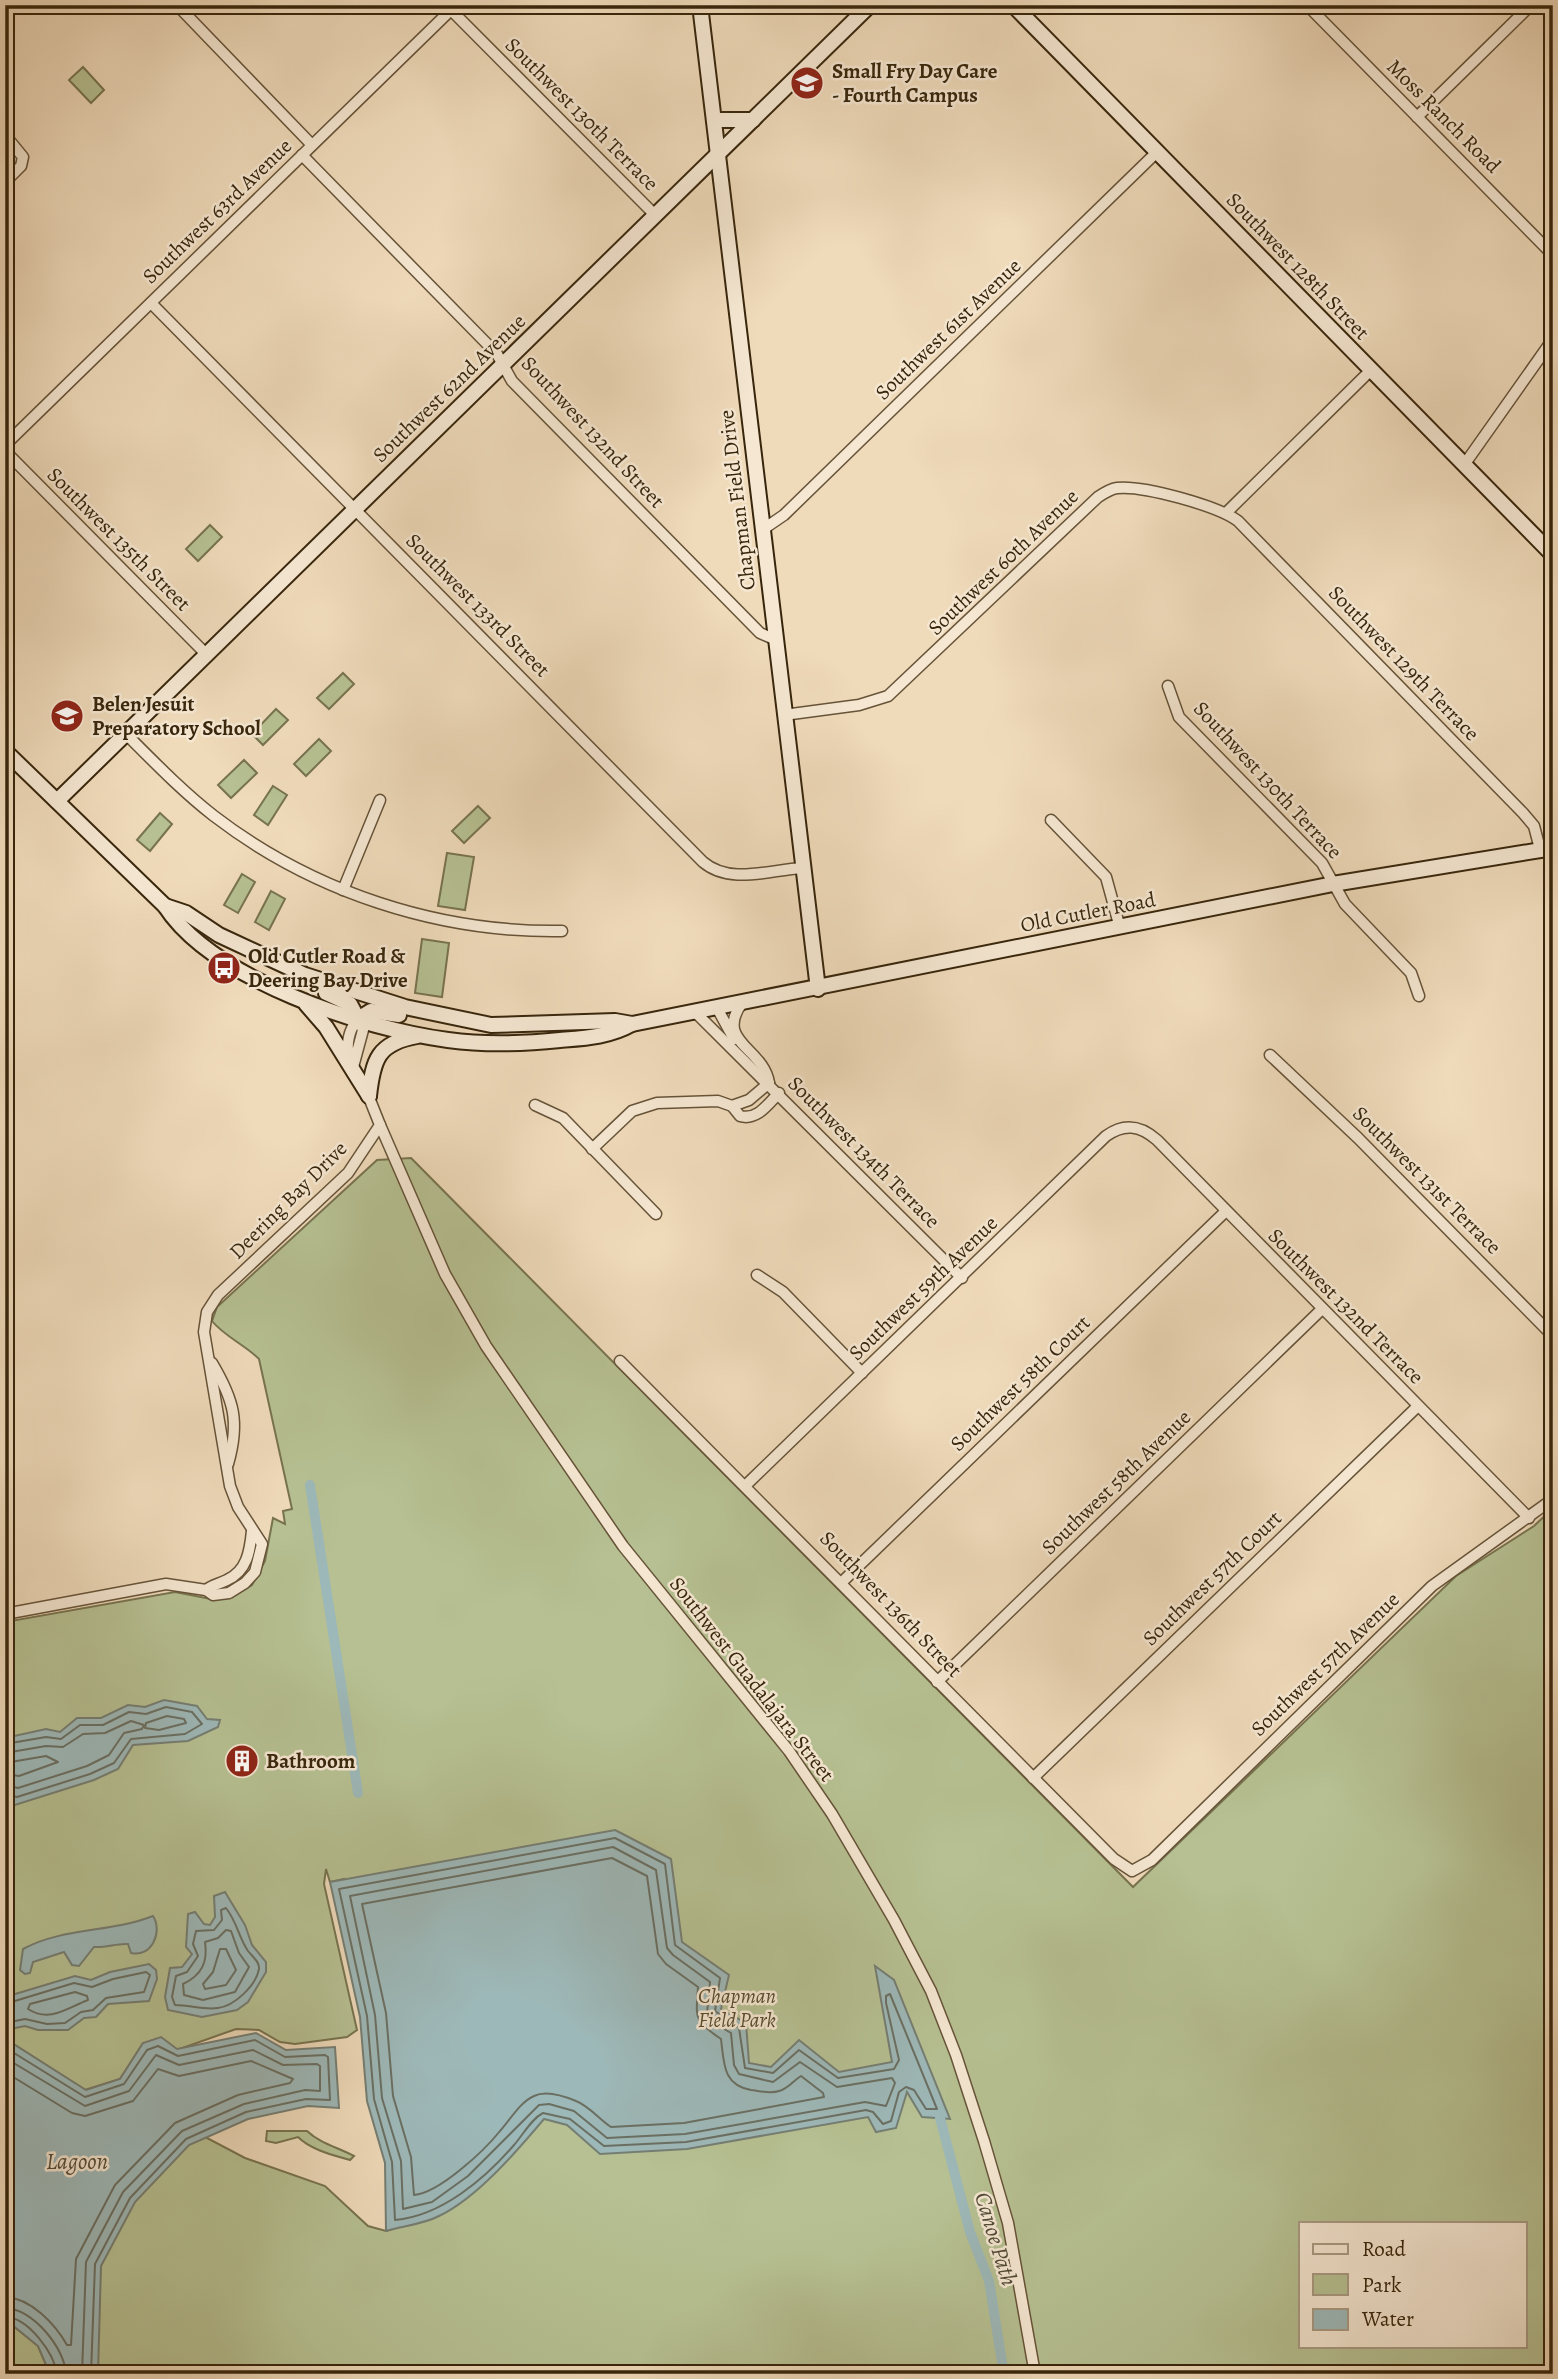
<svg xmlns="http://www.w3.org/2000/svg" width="1558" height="2379" viewBox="0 0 1558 2379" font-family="Alegreya,serif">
  <rect width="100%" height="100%" fill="#efdaba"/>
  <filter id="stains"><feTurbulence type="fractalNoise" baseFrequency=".00286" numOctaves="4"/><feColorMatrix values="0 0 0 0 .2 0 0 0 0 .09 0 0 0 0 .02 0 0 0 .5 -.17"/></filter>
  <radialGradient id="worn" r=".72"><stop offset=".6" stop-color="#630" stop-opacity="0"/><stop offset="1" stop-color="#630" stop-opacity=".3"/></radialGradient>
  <g fill="#b6c092" stroke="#77734f" stroke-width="2" fill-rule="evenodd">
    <path d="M83,67L104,90L91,103L69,80Z"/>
    <path d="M210,525L222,537L198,561L186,549Z"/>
    <path d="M343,673L354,684L329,709L317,698Z"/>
    <path d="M276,709L288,720L263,745L252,734Z"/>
    <path d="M319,739L331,751L306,776L294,764Z"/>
    <path d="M244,760L257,773L231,798L218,785Z"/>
    <path d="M273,786L287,795L268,825L254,815Z"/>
    <path d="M478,806L490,818L464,843L452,831Z"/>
    <path d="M160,813L172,824L150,851L137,840Z"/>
    <path d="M447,853L474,857L465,910L438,906Z"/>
    <path d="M242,874L255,882L238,913L224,905Z"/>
    <path d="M271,891L285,899L269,930L255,922Z"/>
    <path d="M422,939L449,943L442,997L415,993Z"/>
    <path d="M411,1158L1133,1887L1456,1576L1534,1526L1553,1508V2374H85L88,2252L192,2130L245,2158L325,2186L368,2226L386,2231L393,2229L391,2155L344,1879L330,1882L326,1869L324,1884L357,2030L347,2037L295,2044L280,2042L259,2030L236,2029L177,2050L143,2043L120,2079L85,2090L15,2045L5,2046V1622L175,1592L216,1600L235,1595L252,1585L265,1561L273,1518L285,1524L283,1511L292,1509L259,1359C245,1345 224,1336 212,1321L217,1307L377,1160ZM1301,2223H1525V2346H1301Z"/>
    <path d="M267,2131H307C321,2144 337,2147 354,2156L350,2160C333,2155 311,2150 298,2137L276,2143L266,2141Z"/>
    <path d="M5,2324H11L38,2346L50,2374H5Z"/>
  </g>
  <g fill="#9db8b8" stroke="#757e73" stroke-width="2">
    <path d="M164,1700L197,1706L207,1719L220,1720L218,1727L188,1741L133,1745L118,1769L94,1780L15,1805L5,1799V1738L46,1729L60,1732L77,1718H101L128,1705L145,1707Z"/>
    <path d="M615,1830L671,1859L682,1942L729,1975L721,2009L746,2023L749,2063L771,2067L799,2040L839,2072L892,2062L875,1966L894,1980L950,2119L922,2117L907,2092L896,2128L876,2132L868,2117L687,2149L600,2154L567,2125L544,2119C517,2151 477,2198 439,2216C424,2224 403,2226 386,2231L385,2163L367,2101L360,2017L330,1882Z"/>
    <path d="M225,1892L245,1925L252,1945L266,1962V1972L248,2002L237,2010L202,2017L168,2010L165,1997L170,1968L182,1967L192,1954L186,1947L188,1914L195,1912L204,1924L210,1925L215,1917L214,1896Z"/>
    <path d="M153,1916C163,1931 152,1958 131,1953L128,1944C117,1943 106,1948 94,1947L79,1966L72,1965L64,1952L33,1962L30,1973L25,1974L20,1970L23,1949C64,1927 110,1933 153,1916Z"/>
    <path d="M149,1964L156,1970L157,1979L149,2001L108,2004L96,2017L84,2018L68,2030H38L25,2026L5,2030V1997L75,1976L91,1980L110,1972Z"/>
    <path d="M256,2033L286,2050L335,2047L339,2108L308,2106L248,2119L189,2145L135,2202L101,2266L98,2374H50L38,2346L11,2324H5V2046L15,2045L86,2090L120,2079L143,2043L161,2037L177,2049Z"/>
  </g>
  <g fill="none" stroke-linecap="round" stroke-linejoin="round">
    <g stroke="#6a6f62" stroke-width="2">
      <path d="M167,1716L184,1719L186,1723L159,1730L145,1728L146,1723Z"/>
      <path d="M5,1744L46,1737L61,1739L80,1725H103L129,1712L146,1714L166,1707L192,1712L202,1724L185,1734L131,1739L114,1763L90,1774L17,1797L5,1794"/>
      <path d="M5,1753L46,1746L63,1747L83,1734L105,1733L131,1721L144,1725L142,1729L124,1733L109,1755L87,1766L18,1788L5,1785"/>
      <path d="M5,1763L46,1756L58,1762L19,1776L5,1774"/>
      <path d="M615,1838L665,1864L675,1945L720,1978L715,2011L739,2028L745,2068L773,2073L799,2050L838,2078L894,2069L899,2060L886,2003V1996L890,1994L937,2109H926L914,2090L906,2087L899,2092L891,2121L883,2124L873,2112L866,2110L686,2142L604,2146L570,2119L543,2113C531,2119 523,2135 514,2145C485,2179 441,2216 395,2220L392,2162L374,2099L367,2016L339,1889Z"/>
      <path d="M613,1847L656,1870L667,1948L673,1955L710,1982L707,2013L712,2022L731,2033L734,2065L739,2074L773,2082L800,2062L837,2087L892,2078L895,2083L886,2106L865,2102L685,2134L607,2138L574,2111L549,2104L539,2105L468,2176L432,2202L403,2209L401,2161L382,2098L375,2015L350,1896Z"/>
      <path d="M612,1858L647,1876L658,1954L666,1964L698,1987C696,2019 693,2020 721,2039C724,2064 723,2085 751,2090C760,2091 770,2094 779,2091C788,2089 794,2080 801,2076L823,2093L824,2097L684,2123L611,2127C599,2119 589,2106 576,2101C564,2096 546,2090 534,2096C520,2102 510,2120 500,2131C484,2151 439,2193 414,2195L411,2157L393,2096L386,2013L362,1904Z"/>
      <path d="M226,1908C237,1922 239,1938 248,1951C252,1956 260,1962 259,1969C256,1986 234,2006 218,2008C203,2010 190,2005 175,2005L172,1997L176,1976L187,1972L198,1956L193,1944L196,1931L214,1930L222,1920L221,1910Z"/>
      <path d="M226,1930L231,1931L239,1953L249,1967L235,1992L203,2000L184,1995L183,1984C202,1975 208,1962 205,1942L218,1938Z"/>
      <path d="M220,1949H226L236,1970L226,1985L205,1989L203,1984L213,1972Z"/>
      <path d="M75,1992L87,1996L88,2000C67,2008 50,2023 28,2009L30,2004Z"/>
      <path d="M5,2004L74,1983L92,1987L113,1979L146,1972L150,1975L144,1992L106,1998L93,2010L81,2012L65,2023L47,2024L25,2019L5,2023"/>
      <path d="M5,2053H14L85,2097L124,2084L147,2050L158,2046L178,2056L255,2040L285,2057L325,2055L328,2057L330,2100L306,2099L246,2112L186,2139L130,2198L95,2264L91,2374"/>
      <path d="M5,2062H12L85,2106L129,2091L156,2055L179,2065L253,2050L283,2065L317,2064L320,2066V2091L305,2090L244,2104L182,2131L123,2192L86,2262L82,2374"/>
      <path d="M5,2072L72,2113L85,2116L133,2101L158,2069L179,2076L251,2061L293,2079L290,2083L238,2095L175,2123L115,2185L76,2259L71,2345H67C55,2324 31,2298 5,2297"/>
      <path d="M5,2308C32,2308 65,2348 66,2374"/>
      <path d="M5,2317C28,2317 54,2353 57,2374"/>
    </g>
    <g stroke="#9db8b8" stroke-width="10">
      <path d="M310,1485L358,1793"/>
      <path d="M940,2118L970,2232L989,2281L1004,2374"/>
    </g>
    <defs>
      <g id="street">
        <path d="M177,5L312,145"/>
        <path d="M1307,5L1553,255"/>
        <path d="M451,10L656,216"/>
        <path d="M1417,117L1531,5"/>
        <path d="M5,135L23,157L21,166L5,182"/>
        <path d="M302,155L497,354L512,381L760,633L774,639"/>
        <path d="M151,303L703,862C730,885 769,870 802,868"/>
        <path d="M5,445L456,5"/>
        <path d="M5,451L206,654"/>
        <path d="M1464,465L1553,339"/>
        <path d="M1227,512L1371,370"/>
        <path d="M762,530L784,515L1158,151"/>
        <path d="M1168,686L1179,717L1322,863L1345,904L1411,973L1419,996"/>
        <path d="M784,715L859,705L888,696L1098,497C1104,493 1110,489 1117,488C1143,485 1218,506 1238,521L1523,813L1534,826L1540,849"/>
        <path d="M125,733C154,762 182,791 214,816C313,892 438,933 562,931"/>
        <path d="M1051,820L1106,877L1120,928"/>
        <path d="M343,890L380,800"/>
        <path d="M742,1003C714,1042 764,1048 769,1083"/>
        <path d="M717,1008L734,1039"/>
        <path d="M695,1012L962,1278"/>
        <path d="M1270,1055L1358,1138L1553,1336"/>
        <path d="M350,1058C345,1046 349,1029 358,1019L363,1030L353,1067"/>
        <path d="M535,1105L563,1118L656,1214"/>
        <path d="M732,1106L749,1100L769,1083"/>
        <path d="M380,1125L445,1274L486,1346L623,1546L789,1751L832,1814L894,1920L931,1991L956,2055L984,2141L1008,2223L1035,2374"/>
        <path d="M592,1149L632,1111L657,1103L718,1101L732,1106L740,1116C757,1121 768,1104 779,1093"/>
        <path d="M757,1275L783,1292L862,1373"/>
        <path d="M620,1361L1114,1859L1132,1871L1152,1860L1432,1586L1553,1499"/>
        <path d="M212,1363C234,1400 240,1422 228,1464"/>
        <path d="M746,1485L1106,1136C1124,1123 1140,1125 1157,1140L1529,1518"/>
        <path d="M841,1583L1226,1211"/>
        <path d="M206,1590C212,1585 219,1584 227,1580C247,1571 250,1551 252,1531"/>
        <path d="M5,1614L166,1584L206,1590L213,1595L229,1593L245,1583L255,1572L262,1544L238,1507L230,1486L204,1332L207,1312L218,1295L348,1173L380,1125L366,1090"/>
        <path d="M937,1682L1322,1309"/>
        <path d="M1033,1778L1418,1406"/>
      </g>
      <g id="secondary">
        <path d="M700,5L818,989"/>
        <path d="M1013,5L1553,555"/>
        <path d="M714,120H753"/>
        <path d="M5,751L165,906C213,980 364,1029 448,1040C485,1045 522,1044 560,1040C585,1038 609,1037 632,1024L1333,884L1553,848"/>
        <path d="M57,801L870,5"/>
        <path d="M165,906L186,913L219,935L305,975L405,1007L491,1025L615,1021L632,1024"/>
        <path d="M326,993L350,1004L358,1019"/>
        <path d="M306,1004L326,1027L369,1096"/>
        <path d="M358,1019L371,1011L399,1015"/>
        <path d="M369,1096C373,1059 378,1043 417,1036"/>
      </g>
    </defs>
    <use href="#street" stroke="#665338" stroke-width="13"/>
    <use href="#secondary" stroke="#38260c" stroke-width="18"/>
    <use href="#street" stroke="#f5e7d2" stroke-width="10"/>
    <use href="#secondary" stroke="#f5e7d2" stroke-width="14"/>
  </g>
  <defs>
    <symbol id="school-disc" viewBox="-11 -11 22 22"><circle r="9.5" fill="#8f2418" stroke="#f5e7d2"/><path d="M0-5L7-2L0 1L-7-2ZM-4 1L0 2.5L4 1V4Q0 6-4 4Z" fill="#fff"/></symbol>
    <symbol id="bus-disc" viewBox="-11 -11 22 22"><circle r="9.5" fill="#8f2418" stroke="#f5e7d2"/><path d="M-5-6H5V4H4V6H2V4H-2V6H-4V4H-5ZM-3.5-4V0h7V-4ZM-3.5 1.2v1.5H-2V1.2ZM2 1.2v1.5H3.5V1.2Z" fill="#fff"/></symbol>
    <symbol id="building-disc" viewBox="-11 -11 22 22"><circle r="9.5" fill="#8f2418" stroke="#f5e7d2"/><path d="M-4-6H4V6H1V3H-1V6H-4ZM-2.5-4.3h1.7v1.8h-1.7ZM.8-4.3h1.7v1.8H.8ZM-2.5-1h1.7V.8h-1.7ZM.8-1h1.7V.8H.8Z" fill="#fff"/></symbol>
  </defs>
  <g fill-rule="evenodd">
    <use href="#school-disc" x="788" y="64" width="38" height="38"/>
    <use href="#school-disc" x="48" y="697" width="38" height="38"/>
    <use href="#bus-disc" x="205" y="949" width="38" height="38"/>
    <use href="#building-disc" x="223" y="1742" width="38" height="38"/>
  </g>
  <g text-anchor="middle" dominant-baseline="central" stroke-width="5" stroke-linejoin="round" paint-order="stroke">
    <g font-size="21" font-weight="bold" fill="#38260c" stroke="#f5e7d2" text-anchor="start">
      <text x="832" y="71">Small Fry Day Care<tspan x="832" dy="24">- Fourth Campus</tspan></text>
      <text x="92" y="704">Belen Jesuit<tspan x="92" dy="24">Preparatory School</tspan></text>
      <text x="248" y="956">Old Cutler Road &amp;<tspan x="248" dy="24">Deering Bay Drive</tspan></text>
      <text x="266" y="1761">Bathroom</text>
    </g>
    <g font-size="21" fill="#38260c" stroke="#f5e7d2">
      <text transform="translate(582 114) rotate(45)">Southwest 130th Terrace</text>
      <text transform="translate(1444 116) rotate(45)">Moss Ranch Road</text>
      <text transform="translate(217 211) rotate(-44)">Southwest 63rd Avenue</text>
      <text transform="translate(1298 266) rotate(46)">Southwest 128th Street</text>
      <text transform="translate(948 329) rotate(-44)">Southwest 61st Avenue</text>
      <text transform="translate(449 388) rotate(-44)">Southwest 62nd Avenue</text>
      <text transform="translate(593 432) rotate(47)">Southwest 132nd Street</text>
      <text transform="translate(737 500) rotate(-97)">Chapman Field Drive</text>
      <text transform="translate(119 539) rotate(45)">Southwest 135th Street</text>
      <text transform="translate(1003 562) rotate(-44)">Southwest 60th Avenue</text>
      <text transform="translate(478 605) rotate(45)">Southwest 133rd Street</text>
      <text transform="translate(1404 663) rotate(46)">Southwest 129th Terrace</text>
      <text transform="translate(1268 780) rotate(47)">Southwest 130th Terrace</text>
      <text transform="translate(1088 912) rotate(-11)">Old Cutler Road</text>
      <text transform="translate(864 1152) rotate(45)">Southwest 134th Terrace</text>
      <text transform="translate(1427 1180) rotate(45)">Southwest 131st Terrace</text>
      <text transform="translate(288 1200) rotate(-45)">Deering Bay Drive</text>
      <text transform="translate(923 1288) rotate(-44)">Southwest 59th Avenue</text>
      <text transform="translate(1346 1306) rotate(45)">Southwest 132nd Terrace</text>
      <text transform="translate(1020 1383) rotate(-44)">Southwest 58th Court</text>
      <text transform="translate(1116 1482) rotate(-44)">Southwest 58th Avenue</text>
      <text transform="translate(1212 1578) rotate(-44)">Southwest 57th Court</text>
      <text transform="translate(891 1604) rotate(46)">Southwest 136th Street</text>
      <text transform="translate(1325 1664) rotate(-44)">Southwest 57th Avenue</text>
      <text transform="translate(752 1679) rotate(52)">Southwest Guadalajara Street</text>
    </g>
    <g font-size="21" font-style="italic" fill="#584c2e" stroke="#f5e7d2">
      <text x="737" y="1996">Chapman<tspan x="737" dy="24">Field Park</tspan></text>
    </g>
    <g font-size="23" font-style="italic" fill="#514a37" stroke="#f5e7d2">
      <text x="77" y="2161">Lagoon</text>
      <text transform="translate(996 2239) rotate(73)">Canoe Path</text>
    </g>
  </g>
  <rect width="1558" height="2379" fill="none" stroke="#efdaba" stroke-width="28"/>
  <rect x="7" y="7" width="1544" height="2365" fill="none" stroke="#38260c" stroke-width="3.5"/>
  <rect x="14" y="14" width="1530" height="2351" fill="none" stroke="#38260c" stroke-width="2"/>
  <rect x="1299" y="2222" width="228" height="126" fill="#f5e7d2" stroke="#a99a83" stroke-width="2"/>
  <rect x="1313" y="2244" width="35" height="10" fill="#f5e7d2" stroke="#a99a83" stroke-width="2"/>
  <text x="1362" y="2256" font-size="21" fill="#38260c">Road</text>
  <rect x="1313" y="2274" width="35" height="21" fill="#b6c092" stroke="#a99a83" stroke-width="2"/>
  <text x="1362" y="2292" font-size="21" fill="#38260c">Park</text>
  <rect x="1313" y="2309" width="35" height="21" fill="#9db8b8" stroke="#a99a83" stroke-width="2"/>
  <text x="1362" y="2326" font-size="21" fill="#38260c">Water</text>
  <rect width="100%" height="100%" filter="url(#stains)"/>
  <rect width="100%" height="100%" fill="url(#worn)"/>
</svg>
